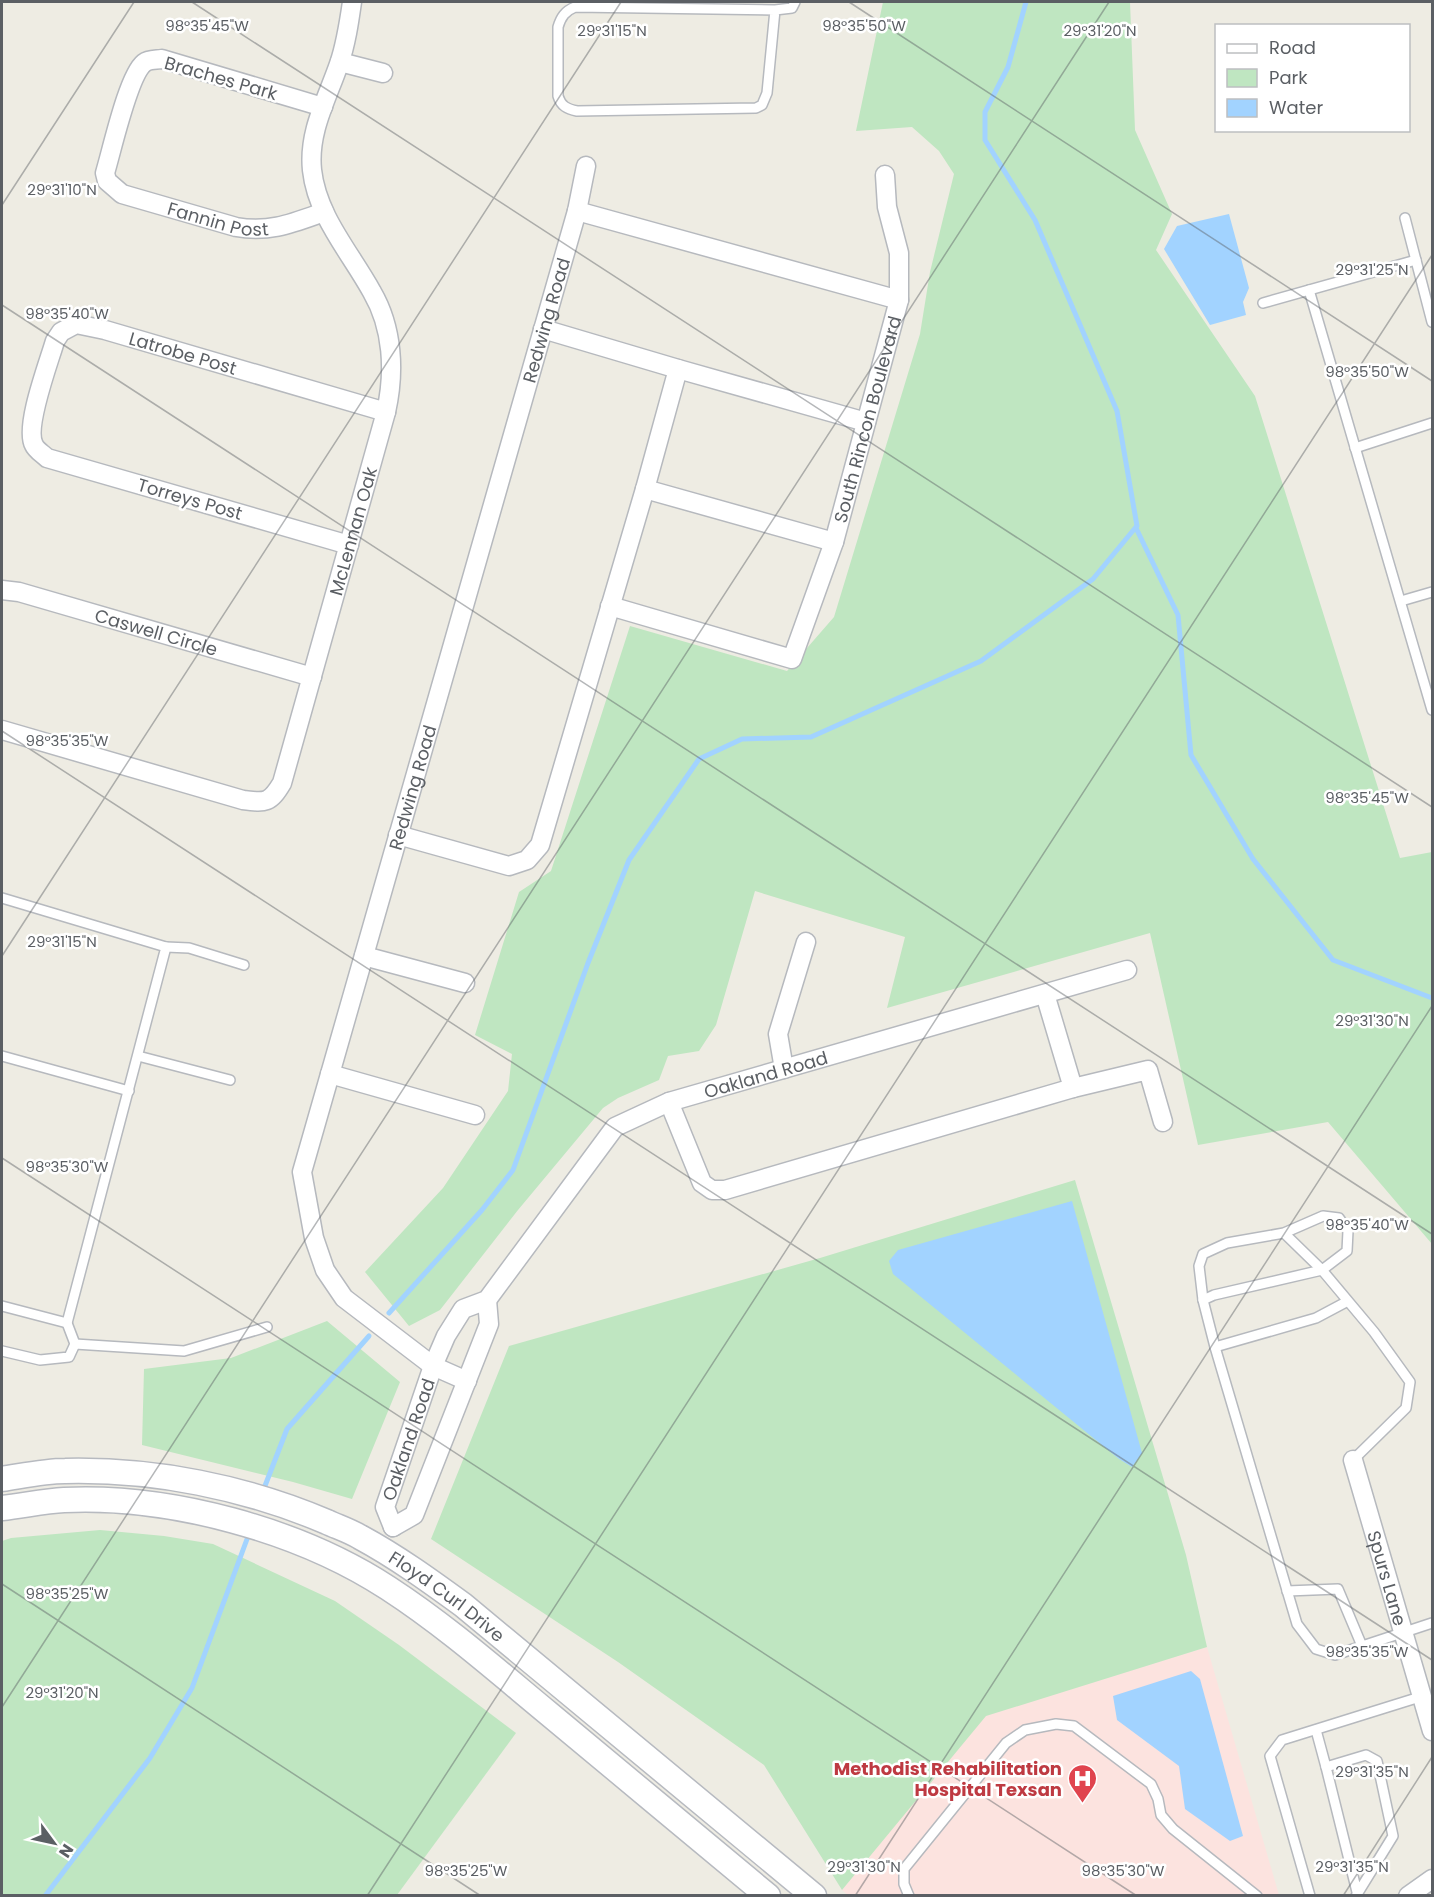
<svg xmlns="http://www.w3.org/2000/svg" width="1434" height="1897" viewBox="0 0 1434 1897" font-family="Poppins,sans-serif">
  <rect width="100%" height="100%" fill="#eeece3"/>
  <path fill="#fce3df" d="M1207,1647L1279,1895L849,1896L842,1890L985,1716Z"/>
  <g fill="#bfe6c1">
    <path d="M883,2H1130L1135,130L1172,214L1156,250L1255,396L1400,858L1432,852V1244L1328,1122L1198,1145L1150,933L887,1008L905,937L755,891L716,1025L699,1051L668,1056L659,1080L618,1098L603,1108L518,1210L440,1310L409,1326L365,1272L443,1188L508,1091L512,1054L475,1035L519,892L551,871L630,626L787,671L834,617L920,334L930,272L954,174L939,151L912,127L856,131Z"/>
    <path d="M1075,1180L1186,1555L1207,1647L986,1716L842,1890L764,1765L618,1662L431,1539L509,1346L820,1258Z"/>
    <path d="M327,1321L400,1382L352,1499L293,1482L142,1445L144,1369L231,1358Z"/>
    <path d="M100,1530L164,1536L213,1544L335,1601L399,1645L516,1733L397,1895H2V1541L11,1538Z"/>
  </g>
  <g fill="#a2d3ff">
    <path d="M1229,214L1249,288L1243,302L1246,315L1210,325L1164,249L1177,226Z"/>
    <path d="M1072,1201L1142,1453L1132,1467L1119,1459L893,1274L889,1261L898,1250Z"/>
    <path d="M1191,1671L1200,1679L1243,1836L1230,1841L1185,1809L1179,1766L1117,1720L1113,1696Z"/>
  </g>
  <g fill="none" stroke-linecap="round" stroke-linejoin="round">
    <g stroke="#a2d3ff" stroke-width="5">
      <path d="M1026,2L1008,67L985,112V140L1035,220L1117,411L1137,526L1136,528L1178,615L1191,755L1253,859L1333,960L1432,998"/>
      <path d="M389,1313L482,1210L513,1170L588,963L629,860L699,759L742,739L811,737L981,661L1093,579L1136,527"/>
      <path d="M263,1491L287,1429L369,1336"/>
      <path d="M45,1896L150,1758L192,1688L250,1531"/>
    </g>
    <defs>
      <g id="lane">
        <path d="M775,10L767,93L762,105L756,108L577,111C567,109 561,106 558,96V27C561,17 565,11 575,7L775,10L792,8L795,2"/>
        <path d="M1405,218L1432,322"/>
        <path d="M1309,290L1432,710"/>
        <path d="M1263,303L1416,260"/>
        <path d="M1355,448L1432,423"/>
        <path d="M1401,601L1432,592"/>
        <path d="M2,898L166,947L67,1323L2,1306"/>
        <path d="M166,947L189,948L244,965"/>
        <path d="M2,1056L129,1091"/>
        <path d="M138,1056L230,1080"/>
        <path d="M1203,1300L1199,1266L1203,1254L1227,1243L1284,1233L1322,1270L1347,1251L1348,1231L1339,1218L1323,1216L1284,1233"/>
        <path d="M1348,1301L1316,1318L1215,1347L1203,1300L1214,1295L1322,1270L1374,1332L1410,1382L1406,1408L1353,1460"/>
        <path d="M75,1344L184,1351L267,1327"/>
        <path d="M1215,1347L1297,1624L1316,1649L1335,1655L1432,1623"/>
        <path d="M2,1351L40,1360L69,1357L75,1344L67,1323"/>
        <path d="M1287,1591L1338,1589L1362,1646"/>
        <path d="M1316,1730L1326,1767"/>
        <path d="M909,1896L904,1884V1869L1006,1743L1025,1730L1056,1724L1074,1726L1151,1784L1158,1799L1161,1815L1173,1829L1257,1896"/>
        <path d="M1310,1896L1270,1756L1282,1740L1423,1696"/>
        <path d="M1356,1896L1393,1836L1377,1761L1366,1755L1326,1767L1357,1892"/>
      </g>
      <g id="street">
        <path d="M340,62L383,73"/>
        <path id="s1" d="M323,107L162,59C156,60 149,59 144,63C128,76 112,150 105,173L107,181L122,194L236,227C270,233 293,223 324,212"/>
        <path d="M577,211L899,300"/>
        <path d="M543,329L678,369L866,422"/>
        <path d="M645,489L834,542"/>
        <path id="s2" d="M349,545L47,458C43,454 36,450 34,445C24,427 49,362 55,341L61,332L76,324L105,330L386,412"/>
        <path id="s3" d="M2,590L19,592L312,677"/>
        <path id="s4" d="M610,606L792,659L834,542L899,300V253L887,207L885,175"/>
        <path id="s5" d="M2,730L243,800C266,803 270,803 282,783L386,412C395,372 393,328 372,292C350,252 317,216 312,170C308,132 327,99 339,64C346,44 349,23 352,2"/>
        <path d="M398,835L509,866L527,860L540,845L645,489L678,369"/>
        <path d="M364,956L465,983"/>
        <path d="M784,1069L778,1034L806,942"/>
        <path d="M330,1074L475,1115"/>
        <path d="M1073,1088L1148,1070L1163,1122"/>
        <path d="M669,1102L702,1183L712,1190H725L1073,1088L1045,994"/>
        <path id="s6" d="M467,1381L433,1366L344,1298L325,1270L314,1238L302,1172L577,211L586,166"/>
        <path id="s7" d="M1353,1460L1432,1731"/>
        <path id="s8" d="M393,1527L385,1507L433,1366L446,1336L463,1309L487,1300L615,1127L669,1102L1127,970"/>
        <path d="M393,1527L414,1515L489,1324L487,1300"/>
        <path d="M1408,1896L1432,1879"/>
      </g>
      <g id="secondary">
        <path id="s9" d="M2,1479C22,1476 44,1471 65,1471C154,1469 245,1487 327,1522C338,1527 350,1531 360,1537C397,1557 430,1581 463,1605L814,1896"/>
        <path d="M2,1508C22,1506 44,1501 64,1500C170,1495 299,1530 388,1588C445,1625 496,1670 548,1713C621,1774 695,1835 768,1896"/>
      </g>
    </defs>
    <use href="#lane" stroke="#b6b9be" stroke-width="12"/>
    <use href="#street" stroke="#b6b9be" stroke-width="21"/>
    <use href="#secondary" stroke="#b7bac0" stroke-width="27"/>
    <use href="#lane" stroke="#fff" stroke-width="9"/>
    <use href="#street" stroke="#fff" stroke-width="18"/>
    <use href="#secondary" stroke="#fff" stroke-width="24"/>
  </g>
  <path fill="none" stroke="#5b5f64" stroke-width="1.5" stroke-opacity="0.45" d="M192,2L1432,807M849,2L1432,381M2,205L134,2M2,305L1432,1234M2,731L1432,1660M2,956L621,2M2,1158L1137,1896M2,1584L481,1896M2,1707L1109,2M367,1896L1432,255M855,1896L1432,1006M1343,1896L1432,1757"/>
  <defs>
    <symbol id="hospital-pin" viewBox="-11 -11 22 30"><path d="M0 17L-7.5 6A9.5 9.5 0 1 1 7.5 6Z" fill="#e0444e" stroke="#fff"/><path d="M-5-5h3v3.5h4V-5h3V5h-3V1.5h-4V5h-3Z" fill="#fff"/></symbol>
  </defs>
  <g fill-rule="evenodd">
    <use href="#hospital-pin" x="1066" y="1762" width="33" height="45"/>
  </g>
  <g text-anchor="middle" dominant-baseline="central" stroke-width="5" stroke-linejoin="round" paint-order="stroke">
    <g font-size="18" fill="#5b5f64" stroke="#fff">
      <text transform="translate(221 78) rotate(16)">Braches Park</text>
      <text stroke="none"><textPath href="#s1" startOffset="432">Fannin Post</textPath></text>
      <text stroke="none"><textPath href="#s6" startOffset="1170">Redwing Road</textPath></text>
      <text stroke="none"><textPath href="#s2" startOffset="579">Latrobe Post</textPath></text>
      <text stroke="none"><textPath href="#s4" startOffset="441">South Rincon Boulevard</textPath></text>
      <text transform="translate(190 499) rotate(16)">Torreys Post</text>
      <text stroke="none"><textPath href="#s5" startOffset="560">McLennan Oak</textPath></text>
      <text stroke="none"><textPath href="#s3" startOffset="160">Caswell Circle</textPath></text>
      <text stroke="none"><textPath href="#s6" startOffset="684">Redwing Road</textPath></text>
      <text stroke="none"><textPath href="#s8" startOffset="636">Oakland Road</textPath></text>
      <text stroke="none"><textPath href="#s8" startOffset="93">Oakland Road</textPath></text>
      <text stroke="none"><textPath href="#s7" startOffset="123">Spurs Lane</textPath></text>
      <text stroke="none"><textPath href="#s9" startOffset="474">Floyd Curl Drive</textPath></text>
    </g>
    <g font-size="18" font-weight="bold" fill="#be3a42" stroke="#fff" text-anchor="end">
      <text x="1062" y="1768">Methodist Rehabilitation<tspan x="1062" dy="21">Hospital Texsan</tspan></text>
    </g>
  </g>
  <g font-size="15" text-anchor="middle" fill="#5b5f64" stroke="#fff" stroke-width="5" stroke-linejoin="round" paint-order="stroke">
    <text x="207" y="31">98°35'45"W</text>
    <text x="864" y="31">98°35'50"W</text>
    <text x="1100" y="36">29°31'20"N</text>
    <text x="612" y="36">29°31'15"N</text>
    <text x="62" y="195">29°31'10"N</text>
    <text x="1372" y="275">29°31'25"N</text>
    <text x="67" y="319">98°35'40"W</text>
    <text x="1367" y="377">98°35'50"W</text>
    <text x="67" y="746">98°35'35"W</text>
    <text x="1367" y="803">98°35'45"W</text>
    <text x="62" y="947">29°31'15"N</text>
    <text x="1372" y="1026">29°31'30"N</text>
    <text x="67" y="1172">98°35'30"W</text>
    <text x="1367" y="1230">98°35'40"W</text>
    <text x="67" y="1599">98°35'25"W</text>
    <text x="1367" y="1657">98°35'35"W</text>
    <text x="62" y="1698">29°31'20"N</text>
    <text x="1372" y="1777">29°31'35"N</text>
    <text x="864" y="1872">29°31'30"N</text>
    <text x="1352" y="1872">29°31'35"N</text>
    <text x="466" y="1876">98°35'25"W</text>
    <text x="1123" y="1876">98°35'30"W</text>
  </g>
  <rect width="1434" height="1897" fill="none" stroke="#5b5f64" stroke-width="6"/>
  <rect x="1215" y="24" width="195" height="108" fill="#ffffff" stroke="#bdbfc1" stroke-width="1.5"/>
  <rect x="1227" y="44" width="30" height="9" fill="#ffffff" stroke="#bdbfc1" stroke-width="1.5"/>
  <text x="1269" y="54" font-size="18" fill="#5b5f64">Road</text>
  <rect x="1227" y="69" width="30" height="18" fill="#bfe6c1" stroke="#bdbfc1" stroke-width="1.5"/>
  <text x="1269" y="84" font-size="18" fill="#5b5f64">Park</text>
  <rect x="1227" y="99" width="30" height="18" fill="#a2d3ff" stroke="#bdbfc1" stroke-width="1.5"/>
  <text x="1269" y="114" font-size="18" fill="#5b5f64">Water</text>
  <g transform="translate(54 1843) rotate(123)" stroke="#ffffff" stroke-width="4.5" paint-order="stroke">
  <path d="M0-4.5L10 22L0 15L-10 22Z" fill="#5b5f64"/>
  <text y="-9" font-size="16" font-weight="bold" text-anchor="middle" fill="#5b5f64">N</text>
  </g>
</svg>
